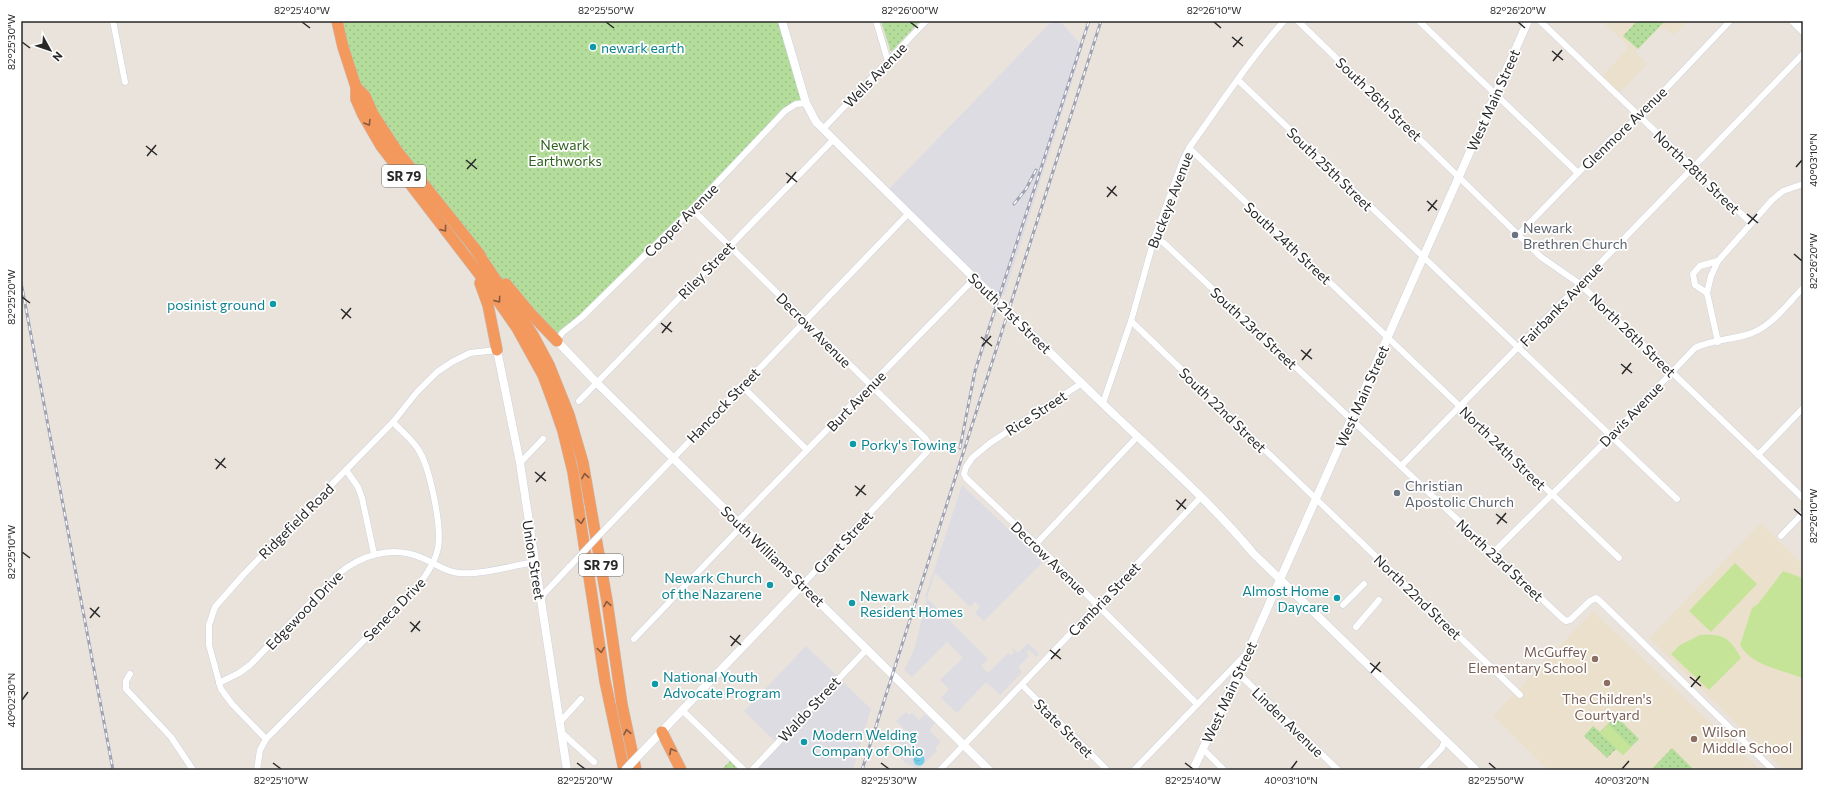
<svg xmlns="http://www.w3.org/2000/svg" width="1824" height="791" viewBox="0 0 1824 791" font-family="Commissioner,sans-serif">
  <defs>
    <pattern id="park-dots" width="8" height="8" patternUnits="userSpaceOnUse"><rect width="8" height="8" fill="#b4dd9b"/><path d="M2 2h.1M6 6h.1" fill="none" stroke="#9bbe86" stroke-width="1.8" stroke-linecap="round"/></pattern>
    <pattern id="water-ripples" width="26" height="14" patternUnits="userSpaceOnUse"><rect width="26" height="14" fill="#75cce6"/><path d="M2 4q2-2 4 0t4 0M15 11q2-2 4 0t4 0" fill="none" stroke="#65afc5"/></pattern>
  </defs>
  <rect width="100%" height="100%" fill="#eae3dc"/>
  <g fill="#dedce3">
    <path d="M1052,21H1060L1083,47L1005,293L999,299L888,190Z"/>
    <path d="M962,485L1043,562L984,621L975,613L980,607L975,602L970,607L935,573L927,598L988,659L981,666L988,673L1008,653L1011,655L1014,652L1012,649L1013,648L1018,653L1028,643L1039,654L1037,657L1029,650L1026,652L1029,656L1018,667L1022,672L1000,695L986,682L957,713L941,698L949,689L940,680L963,658L947,642L912,677L904,670L914,650L927,598L925,597Z"/>
    <path d="M806,646L871,709L853,770H752L777,743L744,711Z"/>
    <path d="M906,712L909,715L912,713L919,720L925,715L935,723L929,730L941,742L935,748L937,751L918,769L907,764L892,750L908,733L896,721Z"/>
  </g>
  <g fill="#ebe0cc">
    <path d="M1602,21H1688L1674,35L1665,28L1658,29L1635,52L1647,64L1617,95L1600,79L1626,50L1627,45Z"/>
    <path d="M1761,523L1803,565V770H1784L1649,638Z"/>
    <path d="M1593,611L1760,770H1548L1493,716Z"/>
  </g>
  <g fill="url(#park-dots)">
    <path d="M337,21H781L806,103L785,111L692,209L557,341L531,314L397,151L365,96Z"/>
    <path d="M881,21H920L891,52Z"/>
    <path d="M1637,21L1664,22L1638,49L1623,36Z"/>
    <path d="M1616,716L1639,739L1623,755L1616,749L1607,758L1584,736L1593,726L1600,732Z"/>
    <path d="M1672,748L1694,770H1651Z"/>
    <path d="M730,761L739,770H721Z"/>
  </g>
  <g fill="#c6e498">
    <path d="M1735,563L1757,584L1711,632L1689,611Z"/>
    <path d="M1783,571L1803,578V678C1782,670 1752,666 1740,645L1752,608L1758,604Z"/>
    <path d="M1700,635C1723,634 1729,637 1741,658L1709,690L1671,654L1680,645Z"/>
    <path d="M1608,724L1631,747L1623,755L1600,733Z"/>
  </g>
  <circle fill="url(#water-ripples)" cx="919" cy="760" r="5.5"/>
  <g fill="none" stroke-linecap="round" stroke-linejoin="round">
    <defs>
      <g id="street">
        <path d="M113,21L125,82"/>
        <path d="M876,21L888,61"/>
        <path d="M1298,21L1541,257L1580,284L1803,498"/>
        <path d="M1419,21L1578,173"/>
        <path d="M1540,21L1751,223"/>
        <path d="M1238,80L1677,499"/>
        <path d="M823,129L926,21"/>
        <path d="M1189,148L1619,558"/>
        <path d="M692,209L897,411L926,439L929,445L927,452L802,585"/>
        <path d="M1518,235L1612,138L1639,117L1730,21"/>
        <path d="M1154,238L1164,243L1562,618L1566,621L1570,620L1590,601L1596,598L1600,601L1773,770"/>
        <path d="M1707,293L1695,285L1693,274L1700,266L1718,261"/>
        <path d="M1131,321L1520,695"/>
        <path d="M557,341L562,333L582,317L692,209L785,111L796,104L806,103"/>
        <path d="M1718,342L1707,293L1711,276L1718,261L1772,200L1783,191L1803,184"/>
        <path d="M1082,383L990,443L972,458L966,467L964,474L966,478L1036,544L1197,704"/>
        <path d="M742,386L807,450"/>
        <path d="M579,401L833,140"/>
        <path d="M1103,403L1131,321L1155,236L1183,160L1189,148C1220,105 1249,60 1284,21"/>
        <path d="M1758,455L1803,408"/>
        <path d="M520,463L543,439"/>
        <path d="M1401,466L1580,284L1803,54"/>
        <path d="M346,470L358,487L362,498L374,554"/>
        <path d="M737,522L974,279"/>
        <path d="M609,525L908,214"/>
        <path d="M1781,536L1803,513"/>
        <path d="M1036,544L1138,436"/>
        <path d="M1493,553L1611,436L1695,348C1710,340 1729,340 1746,335C1770,329 1786,305 1803,288"/>
        <path d="M540,598L570,566"/>
        <path d="M1343,605L1364,584"/>
        <path d="M1356,627L1379,600"/>
        <path d="M634,639L742,526"/>
        <path d="M1238,673L1338,770"/>
        <path d="M130,674L126,681V689L171,737L193,770"/>
        <path d="M219,683L239,673L250,665L337,575C360,555 393,545 422,558C435,563 445,572 459,573C480,575 512,566 534,562"/>
        <path d="M1022,685L1107,770"/>
        <path d="M682,710L744,770"/>
        <path d="M560,722L581,699"/>
        <path d="M562,733L594,762"/>
        <path d="M266,739L232,704L221,689L209,645V625L215,607L244,574L393,422L417,392L437,372L452,362L470,353L497,350"/>
        <path d="M1203,749L1224,770"/>
        <path d="M257,770L260,750L266,739L416,588C425,577 435,563 438,548C442,527 430,467 418,449C412,439 401,431 393,422"/>
        <path d="M752,770L867,649"/>
        <path d="M940,770L1201,497"/>
        <path d="M1134,770L1244,656"/>
        <path d="M1421,770L1442,748L1445,740"/>
      </g>
      <g id="secondary">
        <path d="M782,21L806,103L816,122C911,216 1006,310 1102,403C1153,452 1208,499 1253,553L1476,770"/>
        <path d="M1793,21L1803,31"/>
        <path d="M557,341L596,382L989,770"/>
        <path d="M497,350L520,463L567,770"/>
        <path d="M644,750L802,585"/>
        <path d="M1193,770L1251,645L1528,21"/>
      </g>
      <g id="highway">
        <path d="M337,21L343,47L356,87V99L363,115L381,146L480,275L517,328L543,375L553,402L563,431L573,472L605,681L624,770"/>
        <path d="M356,87L365,96L373,114L397,151L480,255"/>
        <path d="M475,249L533,335L549,365L569,415L583,463L607,601L622,705L636,770"/>
        <path d="M480,283L488,305L497,350"/>
        <path d="M506,284L531,314L557,341"/>
        <path d="M662,732L681,770"/>
      </g>
    </defs>
    <use href="#street" stroke="#ced2dd" stroke-width="7"/>
    <use href="#secondary" stroke="#ced2dd" stroke-width="9"/>
    <use href="#highway" stroke="#c3c3c3" stroke-width="12"/>
    <use href="#street" stroke="#fff" stroke-width="6"/>
    <use href="#secondary" stroke="#fff" stroke-width="8"/>
    <use href="#highway" stroke="#f3995e" stroke-width="11"/>
    <defs>
      <g id="rail">
        <path d="M1014,204L1026,189L1036,170"/>
        <path d="M21,282L113,770"/>
        <path d="M960,448L975,371L1089,21"/>
        <path d="M862,770L1101,21"/>
      </g>
    </defs>
    <use href="#rail" stroke="#9fa2b2" stroke-width="3"/>
    <use href="#rail" stroke="#fff" stroke-width="1.5" stroke-dasharray="4.5" stroke-linecap="butt"/>
    <defs>
      <path id="street-bridge" d="M570,566L609,525"/>
      <path id="secondary-bridge" d="M625,770L644,750"/>
    </defs>
    <use href="#street-bridge" stroke="#ced2dd" stroke-width="7" stroke-linecap="butt"/>
    <use href="#secondary-bridge" stroke="#ced2dd" stroke-width="9" stroke-linecap="butt"/>
    <use href="#street-bridge" stroke="#fff" stroke-width="6"/>
    <use href="#secondary-bridge" stroke="#fff" stroke-width="8"/>
  </g>
  <defs><path id="oneway-chevron" d="M-2-3.5L2.5 0L-2 3.5" fill="none" stroke-width="1.6" stroke-linecap="round" stroke-linejoin="round"/></defs>
  <g stroke="#845b41">
    <use href="#oneway-chevron" transform="translate(368 123) rotate(59)"/>
    <use href="#oneway-chevron" transform="translate(444 229) rotate(53)"/>
    <use href="#oneway-chevron" transform="translate(498 300) rotate(54)"/>
    <use href="#oneway-chevron" transform="translate(585 476) rotate(-100)"/>
    <use href="#oneway-chevron" transform="translate(581 521) rotate(81)"/>
    <use href="#oneway-chevron" transform="translate(607 604) rotate(-99)"/>
    <use href="#oneway-chevron" transform="translate(601 650) rotate(82)"/>
    <use href="#oneway-chevron" transform="translate(627 732) rotate(-101)"/>
    <use href="#oneway-chevron" transform="translate(672 751) rotate(-118)"/>
  </g>
  <path fill="none" stroke="#292929" stroke-width="1.5" d="M302,22L310,28M606,22L614,28M910,22L918,28M1214,22L1221,28M1518,22L1525,28M1232,37L1243,46M22,42L30,48M1233,47L1242,37M1552,51L1563,60M1553,61L1562,50M146,146L157,155M147,156L156,145M466,160L477,169M1796,167L1802,160M467,169L476,159M786,173L797,182M787,183L796,172M1107,187L1117,196M1107,197L1116,186M1427,201L1437,210M1428,211L1437,200M1747,214L1758,223M1748,224L1757,214M1794,254L1802,261M22,297L30,303M341,309L351,318M342,319L351,308M661,323L672,332M662,333L671,322M981,337L992,346M982,346L991,336M1301,350L1312,359M1302,360L1311,349M1621,364L1632,373M1622,374L1631,363M215,459L226,468M216,469L225,458M535,472L546,481M536,482L545,472M855,486L866,495M856,496L865,485M1176,500L1186,509M1794,509L1802,516M1177,510L1186,499M1496,514L1507,523M1497,524L1506,513M22,552L30,558M90,608L100,617M90,618L99,607M410,622L420,631M411,632L420,621M730,636L741,645M731,646L740,635M1050,650L1061,659M1051,659L1060,649M1370,663L1381,672M1371,673L1380,662M1690,677L1701,686M1691,687L1700,676M22,700L28,692M273,763L281,769M577,763L585,769M881,763L889,769M1185,763L1193,769M1489,763L1496,769M1291,769L1297,761M1622,769L1629,761"/>
  <g fill="#0f9aa8" stroke="#fff" stroke-width="1.5">
    <circle cx="593" cy="47" r="4"/>
    <circle cx="273" cy="304" r="4"/>
    <circle cx="853" cy="444" r="4"/>
    <circle cx="770" cy="585" r="4"/>
    <circle cx="1337" cy="598" r="4"/>
    <circle cx="852" cy="603" r="4"/>
    <circle cx="655" cy="684" r="4"/>
    <circle cx="804" cy="742" r="4"/>
  </g>
  <g fill="#6b7280" stroke="#fff" stroke-width="1.5">
    <circle cx="1515" cy="235" r="4"/>
    <circle cx="1397" cy="493" r="4"/>
  </g>
  <g fill="#8d6e63" stroke="#fff" stroke-width="1.5">
    <circle cx="1595" cy="659" r="4"/>
    <circle cx="1607" cy="683" r="4"/>
    <circle cx="1694" cy="739" r="4"/>
  </g>
  <g text-anchor="middle" dominant-baseline="central" stroke-width="3.5" stroke-linejoin="round" paint-order="stroke">
    <g fill="#fff" stroke="#696969" stroke-width="1">
      <rect x="382" y="165" width="44" height="22" rx="3"/>
      <rect x="579" y="554" width="44" height="22" rx="3"/>
    </g>
    <g font-size="13" font-weight="bold" fill="#292929">
      <text x="404" y="176">SR 79</text>
      <text x="601" y="565">SR 79</text>
    </g>
    <g font-size="14" fill="#0d838f" stroke="#fff" text-anchor="start">
      <text x="601" y="47">newark earth</text>
      <text x="265" y="304" text-anchor="end">posinist ground</text>
      <text x="861" y="444">Porky's Towing</text>
      <text x="762" y="577" text-anchor="end">Newark Church<tspan x="762" dy="16">of the Nazarene</tspan></text>
      <text x="1329" y="590" text-anchor="end">Almost Home<tspan x="1329" dy="16">Daycare</tspan></text>
      <text x="860" y="595">Newark<tspan x="860" dy="16">Resident Homes</tspan></text>
      <text x="663" y="676">National Youth<tspan x="663" dy="16">Advocate Program</tspan></text>
      <text x="812" y="734">Modern Welding<tspan x="812" dy="16">Company of Ohio</tspan></text>
    </g>
    <g font-size="14" fill="#292929" stroke="#fff">
      <text transform="translate(875 75) rotate(-46)">Wells Avenue</text>
      <text transform="translate(1379 99) rotate(44)">South 26th Street</text>
      <text transform="translate(1493 100) rotate(-66)">West Main Street</text>
      <text transform="translate(1624 128) rotate(-44)">Glenmore Avenue</text>
      <text transform="translate(1330 169) rotate(44)">South 25th Street</text>
      <text transform="translate(1697 172) rotate(44)">North 28th Street</text>
      <text transform="translate(1170 200) rotate(-69)">Buckeye Avenue</text>
      <text transform="translate(681 220) rotate(-45)">Cooper Avenue</text>
      <text transform="translate(1288 243) rotate(43)">South 24th Street</text>
      <text transform="translate(706 270) rotate(-46)">Riley Street</text>
      <text transform="translate(1561 304) rotate(-46)">Fairbanks Avenue</text>
      <text transform="translate(1010 313) rotate(44)">South 21st Street</text>
      <text transform="translate(1254 328) rotate(43)">South 23rd Street</text>
      <text transform="translate(814 330) rotate(45)">Decrow Avenue</text>
      <text transform="translate(1633 335) rotate(44)">North 26th Street</text>
      <text transform="translate(1362 396) rotate(-66)">West Main Street</text>
      <text transform="translate(856 401) rotate(-46)">Burt Avenue</text>
      <text transform="translate(723 405) rotate(-46)">Hancock Street</text>
      <text transform="translate(1223 410) rotate(44)">South 22nd Street</text>
      <text transform="translate(1036 413) rotate(-33)">Rice Street</text>
      <text transform="translate(1631 414) rotate(-46)">Davis Avenue</text>
      <text transform="translate(1503 448) rotate(44)">North 24th Street</text>
      <text transform="translate(296 521) rotate(-45)">Ridgefield Road</text>
      <text transform="translate(843 542) rotate(-47)">Grant Street</text>
      <text transform="translate(773 556) rotate(44)">South Williams Street</text>
      <text transform="translate(1049 558) rotate(44)">Decrow Avenue</text>
      <text transform="translate(534 560) rotate(81)">Union Street</text>
      <text transform="translate(1500 560) rotate(43)">North 23rd Street</text>
      <text transform="translate(1418 597) rotate(44)">North 22nd Street</text>
      <text transform="translate(1104 599) rotate(-46)">Cambria Street</text>
      <text transform="translate(394 609) rotate(-46)">Seneca Drive</text>
      <text transform="translate(304 610) rotate(-46)">Edgewood Drive</text>
      <text transform="translate(1229 692) rotate(-65)">West Main Street</text>
      <text transform="translate(809 709) rotate(-47)">Waldo Street</text>
      <text transform="translate(1288 722) rotate(44)">Linden Avenue</text>
      <text transform="translate(1064 728) rotate(45)">State Street</text>
    </g>
    <g font-size="14" fill="#2e601e" stroke="#fff">
      <text x="565" y="144">Newark<tspan x="565" dy="16">Earthworks</tspan></text>
    </g>
    <g font-size="14" fill="#5b616d" stroke="#fff" text-anchor="start">
      <text x="1523" y="227">Newark<tspan x="1523" dy="16">Brethren Church</tspan></text>
      <text x="1405" y="485">Christian<tspan x="1405" dy="16">Apostolic Church</tspan></text>
    </g>
    <g font-size="14" fill="#785e54" stroke="#fff" text-anchor="end">
      <text x="1587" y="651">McGuffey<tspan x="1587" dy="16">Elementary School</tspan></text>
      <text x="1607" y="698" text-anchor="middle">The Children's<tspan x="1607" dy="16">Courtyard</tspan></text>
      <text x="1702" y="731" text-anchor="start">Wilson<tspan x="1702" dy="16">Middle School</tspan></text>
    </g>
  </g>
  <rect width="1824" height="791" fill="none" stroke="#ffffff" stroke-width="44"/>
  <g transform="translate(50 50) rotate(130)" stroke="#ffffff" stroke-width="3" paint-order="stroke">
  <path d="M0-3L7 15L0 10L-7 15Z" fill="#292929"/>
  <text y="-6" font-size="11" font-weight="bold" text-anchor="middle" fill="#292929">N</text>
  </g>
  <rect x="22" y="22" width="1780" height="747" fill="none" stroke="#292929" stroke-width="1.5"/>
  <g font-size="10" text-anchor="middle" fill="#292929">
    <text x="302" y="14">82°25'40"W</text>
    <text x="606" y="14">82°25'50"W</text>
    <text x="910" y="14">82°26'00"W</text>
    <text x="1214" y="14">82°26'10"W</text>
    <text x="1518" y="14">82°26'20"W</text>
    <text transform="translate(11 42) rotate(-90)" y="4">82°25'30"W</text>
    <text transform="translate(1813 160) rotate(-90)" y="4">40°03'10"N</text>
    <text transform="translate(1813 261) rotate(-90)" y="4">82°26'20"W</text>
    <text transform="translate(11 297) rotate(-90)" y="4">82°25'20"W</text>
    <text transform="translate(1813 516) rotate(-90)" y="4">82°26'10"W</text>
    <text transform="translate(11 552) rotate(-90)" y="4">82°25'10"W</text>
    <text transform="translate(11 700) rotate(-90)" y="4">40°02'30"N</text>
    <text x="281" y="784">82°25'10"W</text>
    <text x="585" y="784">82°25'20"W</text>
    <text x="889" y="784">82°25'30"W</text>
    <text x="1193" y="784">82°25'40"W</text>
    <text x="1291" y="784">40°03'10"N</text>
    <text x="1496" y="784">82°25'50"W</text>
    <text x="1622" y="784">40°03'20"N</text>
  </g>
</svg>
